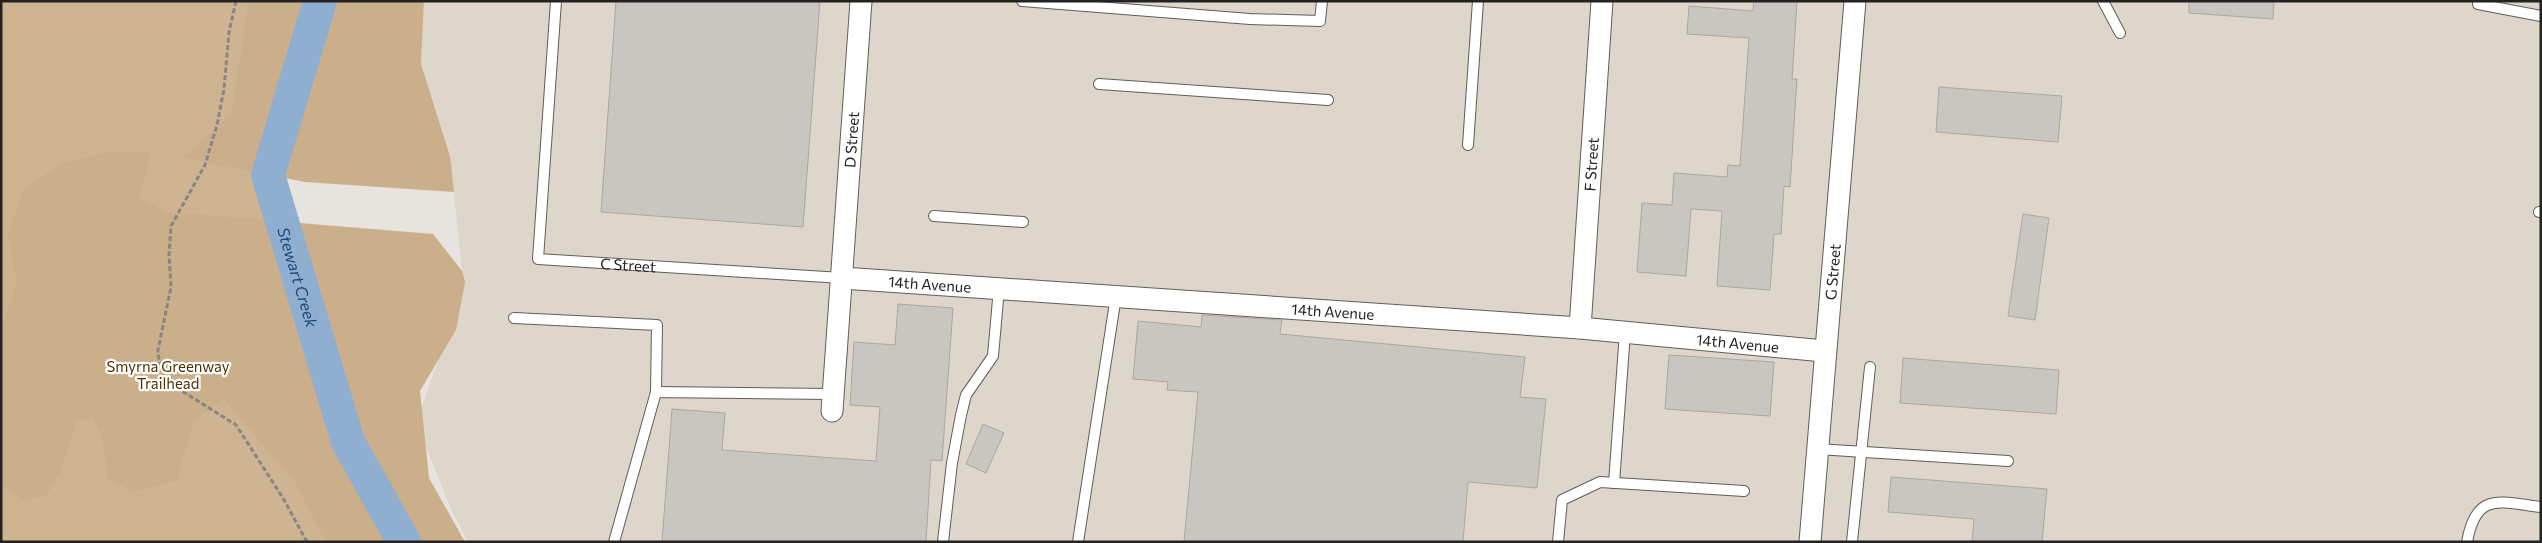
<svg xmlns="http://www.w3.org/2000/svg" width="2542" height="543" viewBox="0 0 2542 543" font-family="Commissioner,sans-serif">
  <rect width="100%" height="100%" fill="#e7e3de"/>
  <path fill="#ded6cb" d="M424,1H2541V542H468L452,511L416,423L438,361L462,271L450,156L421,64Z"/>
  <path fill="#cfb491" d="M1,1H314L268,175L415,542H1Z"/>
  <g fill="#caaf8a">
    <path d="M249,1H424L421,64L450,156L454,192L305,182L182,158L231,114Z"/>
    <path d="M111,151L151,153L139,198L168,212L433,234L462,271L465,282L456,330L420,391L429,478L465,542H326L295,482L224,399L195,420L177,480L133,492L107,478L102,436L93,418L77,420L61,471L47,495L23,500L1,486V327L17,285L8,234L24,188L64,163Z"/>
  </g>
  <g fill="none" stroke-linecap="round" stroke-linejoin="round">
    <path stroke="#90afd0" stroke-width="34" id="s1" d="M320,1L268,175L348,442L404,542"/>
  </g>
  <g fill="#c9c6c1" stroke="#aaa6a2">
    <path d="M616,1H820L803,227L601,212Z"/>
    <path d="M1754,1H1797L1792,79H1797L1790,187L1784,186L1781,234H1774L1770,290L1717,286L1722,211L1691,209L1686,276L1637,272L1642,203L1672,205L1674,173L1727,177L1728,165L1740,166L1749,38L1687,34L1689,6L1753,11Z"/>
    <path d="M2189,1H2274L2273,19L2189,13Z"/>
    <path d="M1939,87L2062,96L2058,142L1936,132Z"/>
    <path d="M2023,214L2049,218L2035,320L2008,316Z"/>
    <path d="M898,304L953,308L942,461L931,460L926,542H662L672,409L725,413L722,450L876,461L880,407L850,405L854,342L895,345Z"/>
    <path d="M1202,315L1282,320L1280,334L1525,357L1520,397L1546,399L1537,488L1468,482L1463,542H1184L1198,392L1167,390L1168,382L1133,379L1138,321L1201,327Z"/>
    <path d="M1669,355L1774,362L1770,416L1665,409Z"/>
    <path d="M1903,358L2059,370L2056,414L1900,403Z"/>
    <path d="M983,424L1004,433L986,473L966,464Z"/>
    <path d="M1891,477L2047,489L2042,542H1972L1974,519L1888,512Z"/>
  </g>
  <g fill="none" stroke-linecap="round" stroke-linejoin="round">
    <defs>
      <g id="lane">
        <path id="s2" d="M556,1L538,259L842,278"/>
        <path d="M1022,1L1250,19L1320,21L1322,1"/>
        <path d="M2103,1L2120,33"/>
        <path d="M2478,1V4L2541,16"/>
        <path d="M1099,84L1328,100"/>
        <path d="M1468,145L1478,1"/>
        <path d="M2539,212H2541"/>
        <path d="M934,216L1023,222"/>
        <path d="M514,318L657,325L656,392"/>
        <path d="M1817,449L2008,461"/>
        <path d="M1614,483L1625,332"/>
        <path d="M614,542L656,392L833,394"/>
        <path d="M943,542L952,463L961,415L966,395L993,356L999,288"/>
        <path d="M1078,542L1116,296"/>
        <path d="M1558,542L1562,500L1600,482L1744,491"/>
        <path d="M1852,542L1870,367"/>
        <path d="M2467,542C2476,491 2500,502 2541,507"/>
      </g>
      <g id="street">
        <path id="s3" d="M842,278L1580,328L1824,351"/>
        <path id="s4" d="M1580,328L1602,1"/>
        <path id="s5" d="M832,411L861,1"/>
        <path id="s6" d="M1810,542L1855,1"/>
      </g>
    </defs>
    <use href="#lane" stroke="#615d59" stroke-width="12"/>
    <use href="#street" stroke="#615d59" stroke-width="23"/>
    <path stroke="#888582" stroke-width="3" stroke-dasharray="5 2.5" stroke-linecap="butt" d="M236,1L229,32L224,89L217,125L205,165L171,226L169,255L171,287L158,350L159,361L165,372L182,391L236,425L283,498L307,542"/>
    <use href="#lane" stroke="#fff" stroke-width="10"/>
    <use href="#street" stroke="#fff" stroke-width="21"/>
  </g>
  <g text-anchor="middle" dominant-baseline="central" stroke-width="4.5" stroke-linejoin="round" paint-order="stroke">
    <g font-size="15" fill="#242221" stroke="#fff">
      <text stroke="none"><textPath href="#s5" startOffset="272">D Street</textPath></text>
      <text stroke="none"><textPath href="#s4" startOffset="164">F Street</textPath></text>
      <text stroke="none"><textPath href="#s2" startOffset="349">C Street</textPath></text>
      <text stroke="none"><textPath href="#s6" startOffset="271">G Street</textPath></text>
      <text stroke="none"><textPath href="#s3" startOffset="88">14th Avenue</textPath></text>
      <text stroke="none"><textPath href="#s3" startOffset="492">14th Avenue</textPath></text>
      <text stroke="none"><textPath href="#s3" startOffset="898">14th Avenue</textPath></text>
    </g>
    <g font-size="15" fill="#4c3100" stroke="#fff">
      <text x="168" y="366">Smyrna Greenway<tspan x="168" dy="17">Trailhead</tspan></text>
    </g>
    <g font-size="16" font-style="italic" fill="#1e4a77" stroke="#fff">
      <text stroke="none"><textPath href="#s1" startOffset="288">Stewart Creek</textPath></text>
    </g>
  </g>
  <rect width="2542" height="543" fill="none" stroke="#242221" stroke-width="5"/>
</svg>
